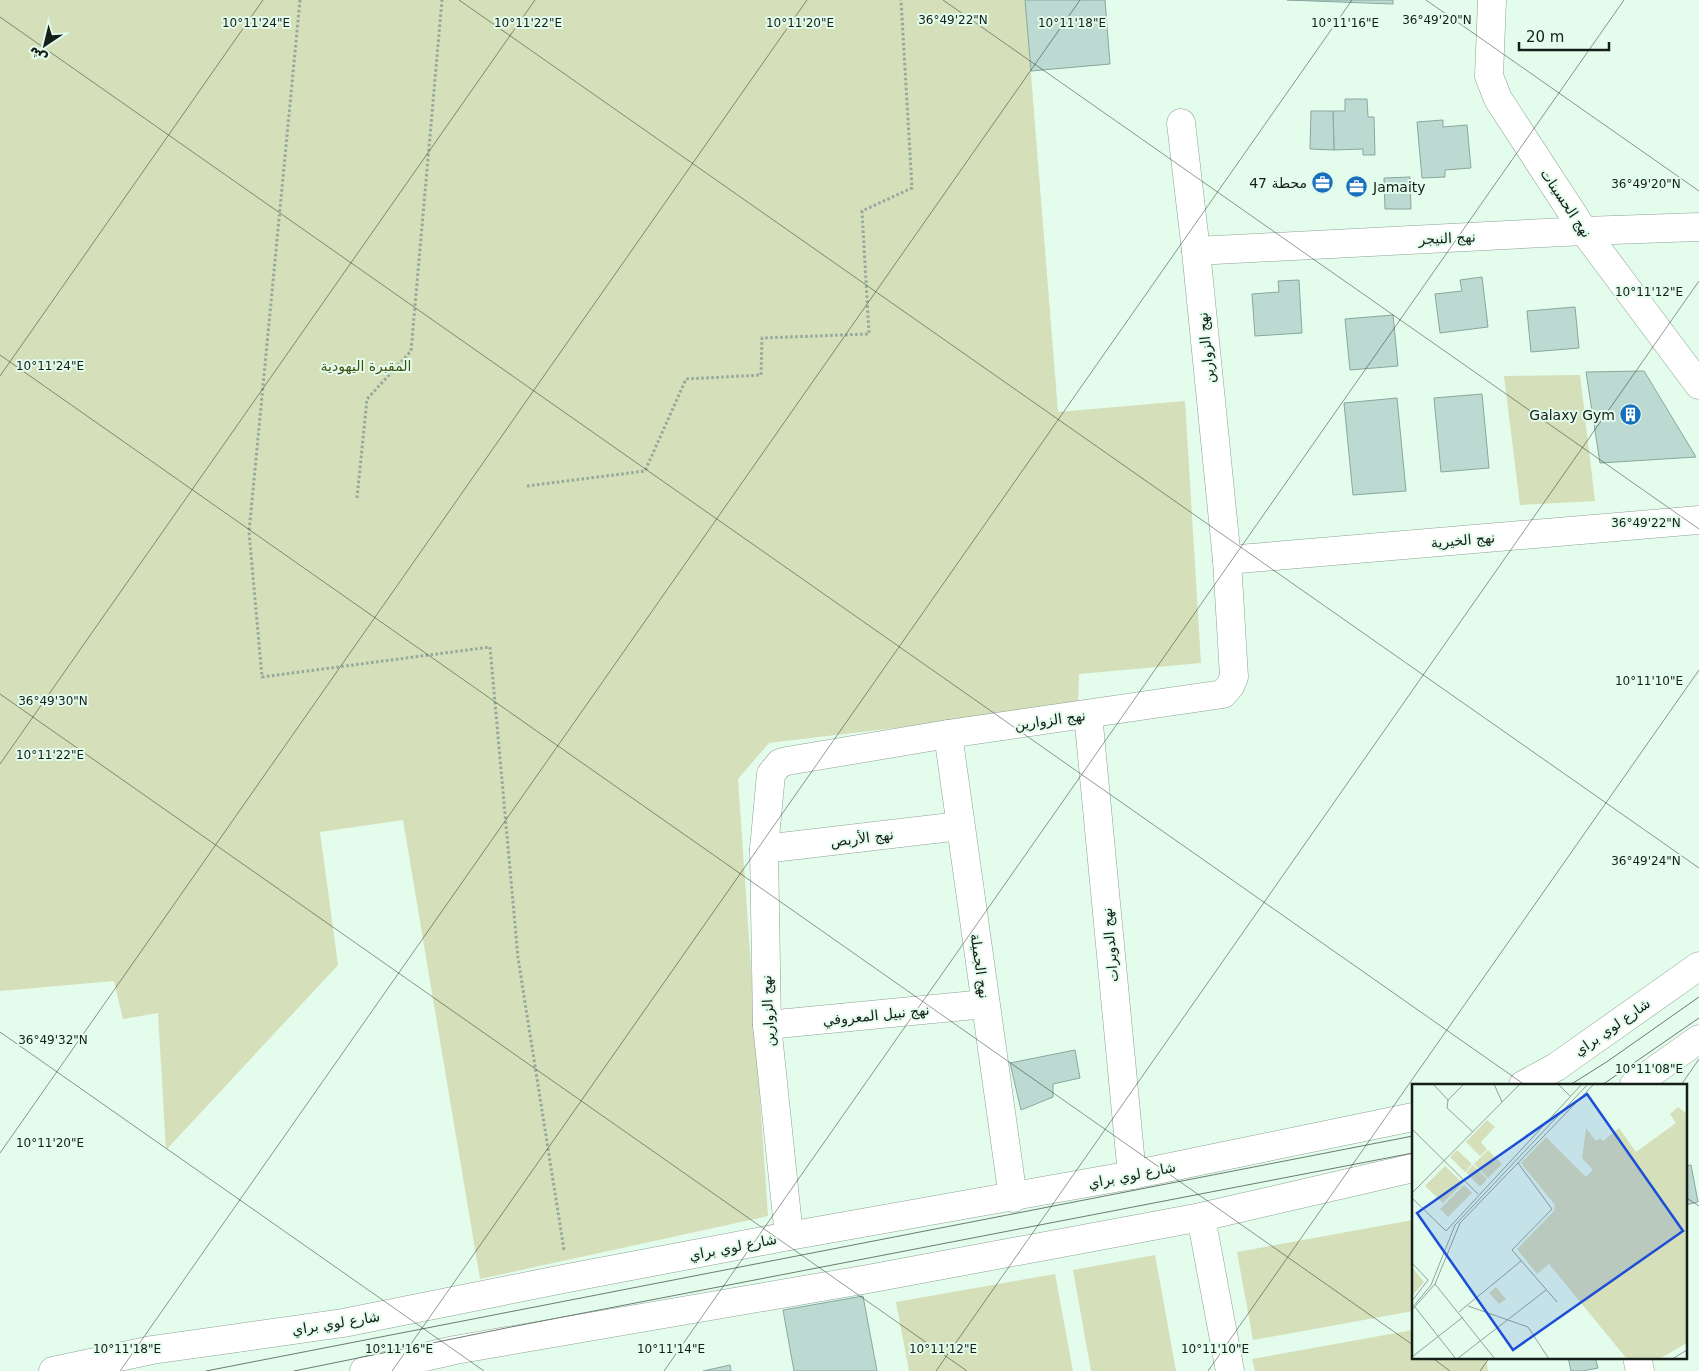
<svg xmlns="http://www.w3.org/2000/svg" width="1699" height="1371" viewBox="0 0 1699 1371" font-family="'DejaVu Sans',Cairo,sans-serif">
  <rect width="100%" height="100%" fill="#e3fcec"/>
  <g fill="#d5dfb9">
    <path d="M0,0H1025L1058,412L1185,401L1201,663L1079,674L1078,706L769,743L738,779L768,1216L480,1279L403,820L320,832L338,965L166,1150L158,1013L123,1019L114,981L0,991Z"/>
    <path d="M1580,375L1595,501L1520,505L1504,376Z"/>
    <path d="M1413,1220V1311L1253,1340L1237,1252Z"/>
    <path d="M1155,1255L1176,1371H1091L1073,1270Z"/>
    <path d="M1055,1274L1073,1371H909L896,1302Z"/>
    <path d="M1413,1330V1357H1486L1488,1371H1255L1252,1359Z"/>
  </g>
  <g fill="#bcdad1" stroke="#8aa79f">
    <path d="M1025,0H1105L1110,64L1031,71Z"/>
    <path d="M1287,0H1393V4Z"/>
    <path d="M1345,99H1367L1368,117H1374L1375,155H1363V149L1334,150L1333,111H1345Z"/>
    <path d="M1311,111H1333L1334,150L1310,149Z"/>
    <path d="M1443,120V127L1467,125L1471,168L1445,170V177L1422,178L1417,122Z"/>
    <path d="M1410,177L1411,209H1385L1384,178Z"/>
    <path d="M1482,277L1488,327L1440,333L1435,294L1462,291L1460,280Z"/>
    <path d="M1299,280L1302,333L1255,336L1252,294L1279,292L1278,281Z"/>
    <path d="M1575,307L1579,348L1531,352L1527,311Z"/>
    <path d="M1393,315L1398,366L1350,370L1345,319Z"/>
    <path d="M1644,371L1696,457L1600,463L1586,372Z"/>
    <path d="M1482,394L1489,468L1441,472L1434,398Z"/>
    <path d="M1397,398L1406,491L1353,495L1344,403Z"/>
    <path d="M1075,1050L1080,1078L1053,1084V1097L1021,1110L1010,1063Z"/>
    <path d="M1691,1165L1698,1202L1685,1205V1166Z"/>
    <path d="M863,1296L877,1371H794L783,1310Z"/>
    <path d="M1568,1357H1595L1598,1368L1583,1371H1571Z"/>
    <path d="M730,1365L731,1371H703Z"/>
  </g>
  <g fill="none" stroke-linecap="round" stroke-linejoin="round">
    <defs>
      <g id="minor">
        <path d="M1492,0L1489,76L1498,99L1584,231L1699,385"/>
        <path d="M1196,251L1584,231L1699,227"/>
        <path d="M1227,560L1699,520"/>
        <path d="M1088,714L1132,1175"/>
        <path d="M948,734L1013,1198"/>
        <path d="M764,849L960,826"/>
        <path d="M767,1025L985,1004"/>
        <path d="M1523,1085L1556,1067L1699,966"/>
        <path d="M1634,1085L1699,1039"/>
        <path d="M1201,1217L1230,1371"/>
        <path d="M789,1236L767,1025L764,849L771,774L780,763L787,761L948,734L1223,694L1230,686L1234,677L1227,560L1196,251L1181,123"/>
        <path d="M1637,1357L1640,1371"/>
        <path d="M53,1371L152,1350L343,1323L568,1278L789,1236L1132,1175L1413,1117"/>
        <path d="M364,1371L455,1350L868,1279L1201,1217L1413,1168"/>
      </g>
    </defs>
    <use href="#minor" stroke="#8ba293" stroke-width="29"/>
    <g stroke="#95a89d" stroke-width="3" stroke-dasharray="2.5 2.5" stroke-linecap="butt">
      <path d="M300,0L249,532L262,677L490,647L518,958L564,1250"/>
      <path d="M527,486L645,471L686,379L761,375L762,338L869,334L862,211L912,188L901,0"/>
      <path d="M357,498L367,399L411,351L442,0"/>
    </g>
    <use href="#minor" stroke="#fff" stroke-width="28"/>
    <g stroke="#6b7b71" stroke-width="1">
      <path d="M1570,1085L1608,1061L1699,997"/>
      <path d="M1602,1085L1699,1018"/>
      <path d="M206,1371L1413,1136"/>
      <path d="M294,1371L511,1327L1413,1153"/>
    </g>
  </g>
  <path fill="none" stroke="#151e19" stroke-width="1" stroke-opacity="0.45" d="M459,0L1699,868M943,0L1699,529M1426,0L1699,191M0,17L1525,1085M0,355L1413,1345M0,376L263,0M0,694L967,1371M0,764L535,0M0,1032L484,1371M1681,1085L1699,1059M0,1153L807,0M1685,1197L1699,1206M1431,1357L1450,1371M120,1371L1080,0M392,1371L1352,0M664,1371L1624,0M936,1371L1699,281M1208,1371L1699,670M1480,1371L1490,1357"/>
  <defs>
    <symbol id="office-disc" viewBox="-11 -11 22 22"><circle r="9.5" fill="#186fbd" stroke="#e3fcec"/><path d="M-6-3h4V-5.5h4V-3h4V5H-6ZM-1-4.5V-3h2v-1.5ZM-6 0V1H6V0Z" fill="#fff"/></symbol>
    <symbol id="building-disc" viewBox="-11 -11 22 22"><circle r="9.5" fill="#186fbd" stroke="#e3fcec"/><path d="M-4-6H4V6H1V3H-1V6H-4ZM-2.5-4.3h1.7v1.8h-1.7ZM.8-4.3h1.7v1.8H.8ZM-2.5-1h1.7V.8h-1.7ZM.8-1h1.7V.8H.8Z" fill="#fff"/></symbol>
  </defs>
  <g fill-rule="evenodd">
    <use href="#office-disc" x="1310" y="170" width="25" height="25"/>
    <use href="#office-disc" x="1344" y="174" width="25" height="25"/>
    <use href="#building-disc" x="1618" y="402" width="25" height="25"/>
  </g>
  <g text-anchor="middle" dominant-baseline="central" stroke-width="4" stroke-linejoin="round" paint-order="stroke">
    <g font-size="14" fill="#151e19" stroke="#e3fcec" text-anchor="end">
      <text x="1307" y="183">محطة 47</text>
      <text x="1373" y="187" text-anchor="start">Jamaity</text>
      <text x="1615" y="415">Galaxy Gym</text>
    </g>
    <g font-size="14" fill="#151e19" stroke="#e3fcec">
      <text transform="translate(1566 203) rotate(56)">نهج الحسينات</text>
      <text transform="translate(1447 238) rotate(-3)">نهج النيجر</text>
      <text transform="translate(1206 348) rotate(-96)">نهج الزوارين</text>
      <text transform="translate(1463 540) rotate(-5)">نهج الخيرية</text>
      <text transform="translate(1050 720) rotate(-8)">نهج الزوارين</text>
      <text transform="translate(862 838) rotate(-7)">نهج الأربص</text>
      <text transform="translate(1110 945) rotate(-95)">نهج الدويرات</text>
      <text transform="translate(980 966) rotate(82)">نهج الجميلة</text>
      <text transform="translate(768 1011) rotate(-93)">نهج الزوارين</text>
      <text transform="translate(876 1015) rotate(-6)">نهج نبيل المعروفي</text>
      <text transform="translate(1612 1027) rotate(-35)">شارع لوي براي</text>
      <text transform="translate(1132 1175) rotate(-11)">شارع لوي براي</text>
      <text transform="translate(733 1247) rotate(-11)">شارع لوي براي</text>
      <text transform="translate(336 1323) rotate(-9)">شارع لوي براي</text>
    </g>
    <g font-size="14" fill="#445013" stroke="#e3fcec">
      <text x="366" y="366">المقبرة اليهودية</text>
    </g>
  </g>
  <g transform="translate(1412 1084)">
    <rect width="275" height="275" fill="#e3fcec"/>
    <path d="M266,23L275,30V259L247,275H215L137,180L125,190L105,165L142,127L143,121L109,79L134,53L174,93L181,86L170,74L174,44L184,57L188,54L191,57L207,44L224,68L264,39L258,30ZM75,36L83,43L69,58L75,65L68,72L54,58ZM45,66L60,80L53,88L38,73ZM76,66L90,80L76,94L62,80ZM61,81L75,95L68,103L54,88ZM33,82L51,99L31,119L13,102ZM52,101L60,109L36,133L28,125ZM0,183L12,198L0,212ZM84,203L94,215L87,220L77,209Z" fill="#d5dfb9"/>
    <path fill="none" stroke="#91a398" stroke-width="1" d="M21,0L36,16L35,24L61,48M82,0L90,18M146,0L159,13M36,16L52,0M0,45L66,110M106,79L140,125L100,166L145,218M0,109L108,0M0,114L34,147L170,0M0,179L16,196L0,217M23,200L83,275M56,222L116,243L137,275M3,223L44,275M0,224L19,201L43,141L176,0M0,226L23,200L48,139L182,0M47,228L109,177M0,273L51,233M45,275L134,206M260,275L275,266"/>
    <path fill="#1d4ed8" fill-opacity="0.15" stroke="#1d4ed8" stroke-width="2.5" d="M175,10L271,147L101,266L5,129Z"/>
    <rect width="275" height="275" fill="none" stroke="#151e19" stroke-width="2.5"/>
  </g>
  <g font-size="12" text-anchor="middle" fill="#151e19" stroke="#e3fcec" stroke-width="4" stroke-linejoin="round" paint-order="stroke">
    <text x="953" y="24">36°49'22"N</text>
    <text x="1437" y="24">36°49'20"N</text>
    <text x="256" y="27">10°11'24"E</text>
    <text x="528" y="27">10°11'22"E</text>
    <text x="800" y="27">10°11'20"E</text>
    <text x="1072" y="27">10°11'18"E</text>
    <text x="1345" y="27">10°11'16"E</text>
    <text x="1646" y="188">36°49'20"N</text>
    <text x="1649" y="296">10°11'12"E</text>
    <text x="50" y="370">10°11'24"E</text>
    <text x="1646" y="527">36°49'22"N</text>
    <text x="1649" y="685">10°11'10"E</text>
    <text x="53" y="705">36°49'30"N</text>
    <text x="50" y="759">10°11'22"E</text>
    <text x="1646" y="865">36°49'24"N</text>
    <text x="53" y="1044">36°49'32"N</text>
    <text x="1649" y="1073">10°11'08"E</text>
    <text x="50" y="1147">10°11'20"E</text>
    <text x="127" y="1353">10°11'18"E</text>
    <text x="399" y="1353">10°11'16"E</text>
    <text x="671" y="1353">10°11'14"E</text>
    <text x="943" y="1353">10°11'12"E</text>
    <text x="1215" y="1353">10°11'10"E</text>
  </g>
  <g transform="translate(45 45) rotate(215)" stroke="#e3fcec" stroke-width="4" paint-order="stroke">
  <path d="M0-4L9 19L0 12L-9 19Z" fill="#151e19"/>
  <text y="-8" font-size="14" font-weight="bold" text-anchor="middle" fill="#151e19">ش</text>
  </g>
  <path d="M1519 42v8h90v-8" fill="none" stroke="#151e19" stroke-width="2.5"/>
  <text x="1526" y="42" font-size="15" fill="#151e19" stroke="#e3fcec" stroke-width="4" paint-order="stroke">20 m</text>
</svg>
